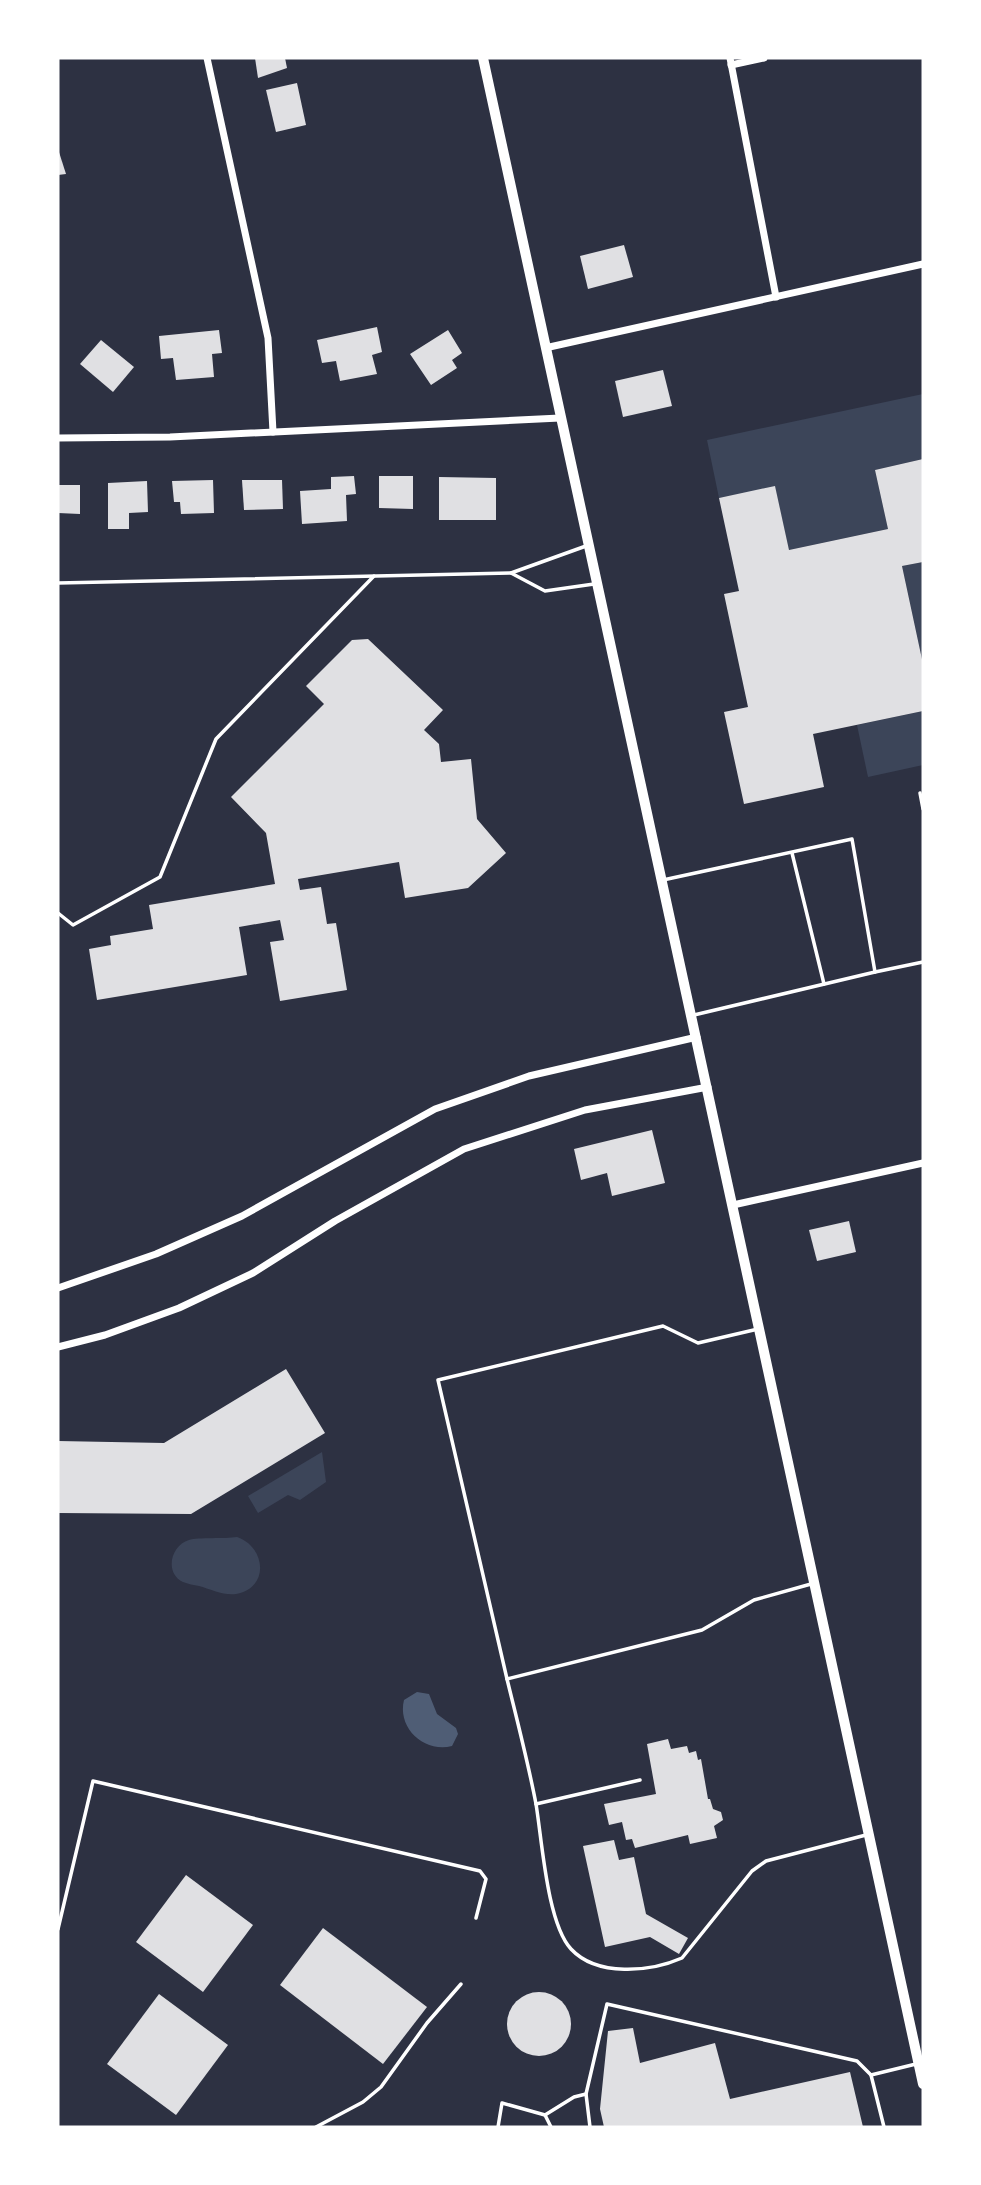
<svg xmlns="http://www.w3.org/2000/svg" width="981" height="2185" viewBox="0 0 981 2185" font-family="'Golos Text',sans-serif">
  <rect width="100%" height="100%" fill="#2d3142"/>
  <g fill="#3c4559">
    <path d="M923,394V459L875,470L888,529L789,550L775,487L719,498L707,440Z"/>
    <path d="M923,562V664L902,566Z"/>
    <path d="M923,711V765L868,777L857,725Z"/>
    <path d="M322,1452L326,1482L300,1500L288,1495L258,1513L248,1496Z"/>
    <path d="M237,1537C266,1547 270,1588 236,1594C225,1596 210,1589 199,1586C194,1585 188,1584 183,1582C164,1573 171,1545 189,1540C198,1537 225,1539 237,1537Z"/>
  </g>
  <path fill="#4f5d75" d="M417,1692L429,1694L437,1714L456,1728L458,1734L452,1746C424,1753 397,1728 404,1700Z"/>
  <g fill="#e0e0e3">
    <path d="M255,58H285L287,68L258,78Z"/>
    <path d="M297,83L306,125L276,132L266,90Z"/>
    <path d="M58,149L66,174L58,175Z"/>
    <path d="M624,245L633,277L588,289L580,256Z"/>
    <path d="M377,327L382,352L372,355L377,374L340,381L336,361L322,363L317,340Z"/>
    <path d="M219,330L222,353L212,354L214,377L176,380L173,358L161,359L159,336Z"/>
    <path d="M448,330L462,353L452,360L457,368L431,385L410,354Z"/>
    <path d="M101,340L134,367L113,392L80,364Z"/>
    <path d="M663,370L672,406L623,417L615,381Z"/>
    <path d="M923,459V562L902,566L923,664V711L813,734L824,787L744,804L724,712L748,707L724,594L739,591L719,498L775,486L789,550L888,529L875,470Z"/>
    <path d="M354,476L356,494L346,495L347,521L302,524L300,491L331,489V477Z"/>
    <path d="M379,476H413V509L379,508Z"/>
    <path d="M439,477L496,478V520H439Z"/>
    <path d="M213,480L214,513L181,514L180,502H174L172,481Z"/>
    <path d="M242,480H282L283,509L244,510Z"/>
    <path d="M147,481L148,512L129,513V529H108V483Z"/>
    <path d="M58,485H80V514L58,513Z"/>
    <path d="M368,639L443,710L424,730L439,744L441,762L471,759L477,819L506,853L468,888L405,898L399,862L298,879L300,890L321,887L327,924L336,923L347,990L280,1001L270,942L284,940L280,920L239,927L247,975L97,1000L89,949L111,945L110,936L153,929L149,905L275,884L266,833L231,797L324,704L306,686L352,640Z"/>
    <path d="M652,1130L665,1183L612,1196L607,1173L581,1180L574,1149Z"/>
    <path d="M849,1221L856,1252L817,1261L809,1230Z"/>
    <path d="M286,1369L325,1433L191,1514L58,1513V1441L164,1443Z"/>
    <path d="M668,1739L671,1749L687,1746L689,1753L696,1751L698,1760L701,1759L708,1799H710L713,1809L721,1812L723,1820L714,1826L717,1838L690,1844L688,1835L635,1848L632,1839L626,1840L622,1822L609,1825L604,1804L656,1794L647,1744Z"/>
    <path d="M614,1840L619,1860L634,1857L646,1914L688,1938L679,1954L650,1937L605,1947L583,1846Z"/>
    <path d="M186,1875L253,1925L203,1992L136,1942Z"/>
    <path d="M323,1928L427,2007L383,2064L280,1985Z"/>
    <circle cx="539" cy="2024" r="32"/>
    <path d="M159,1994L228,2045L176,2115L107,2064Z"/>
    <path d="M633,2028L640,2063L715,2043L730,2099L850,2072L863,2127H604L600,2109L608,2031Z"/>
  </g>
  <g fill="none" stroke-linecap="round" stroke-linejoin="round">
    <g stroke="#fff" stroke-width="3.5">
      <path d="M511,573L545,591L594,584"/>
      <path d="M58,583L511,573L586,546"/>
      <path d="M920,793L923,809"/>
      <path d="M792,853L824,984"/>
      <path d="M663,880L852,839L875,972L694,1015"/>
      <path d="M58,913L73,925L160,877L216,739L374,576"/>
      <path d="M875,972L923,962"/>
      <path d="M758,1329L698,1343L663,1326L438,1380L507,1679L702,1630L754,1600L811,1584"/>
      <path d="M507,1679C517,1720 528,1762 536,1804C542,1840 547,1923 571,1949C597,1977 650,1972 682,1958L752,1871L766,1861L866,1835"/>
      <path d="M536,1804L640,1780"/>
      <path d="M58,1929L93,1781L480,1871L486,1879L476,1918"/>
      <path d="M316,2127L363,2102L381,2087L427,2023L461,1984"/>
      <path d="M498,2127L502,2103L545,2115"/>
      <path d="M551,2127L545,2115L574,2097L586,2094"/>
      <path d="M590,2127L586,2094L607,2004L857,2061L871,2075"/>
      <path d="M884,2127L871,2075L916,2064"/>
    </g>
    <g stroke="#fff" stroke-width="7">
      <path d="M207,58L268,338L273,432"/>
      <path d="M730,58L776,297"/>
      <path d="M731,65L764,58"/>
      <path d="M545,348L923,264"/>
      <path d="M58,438L170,437L560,418"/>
      <path d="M733,1205L923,1163"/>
      <path d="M58,1288L156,1254L242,1216L435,1109L529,1076L697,1037"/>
      <path d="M58,1347L105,1335L179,1308L253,1273L335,1221L464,1149L585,1110L708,1087"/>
    </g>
    <path stroke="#fff" stroke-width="10" d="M483,58L923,2084"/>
  </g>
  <rect width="981" height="2185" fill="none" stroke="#ffffff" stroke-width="119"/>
</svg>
